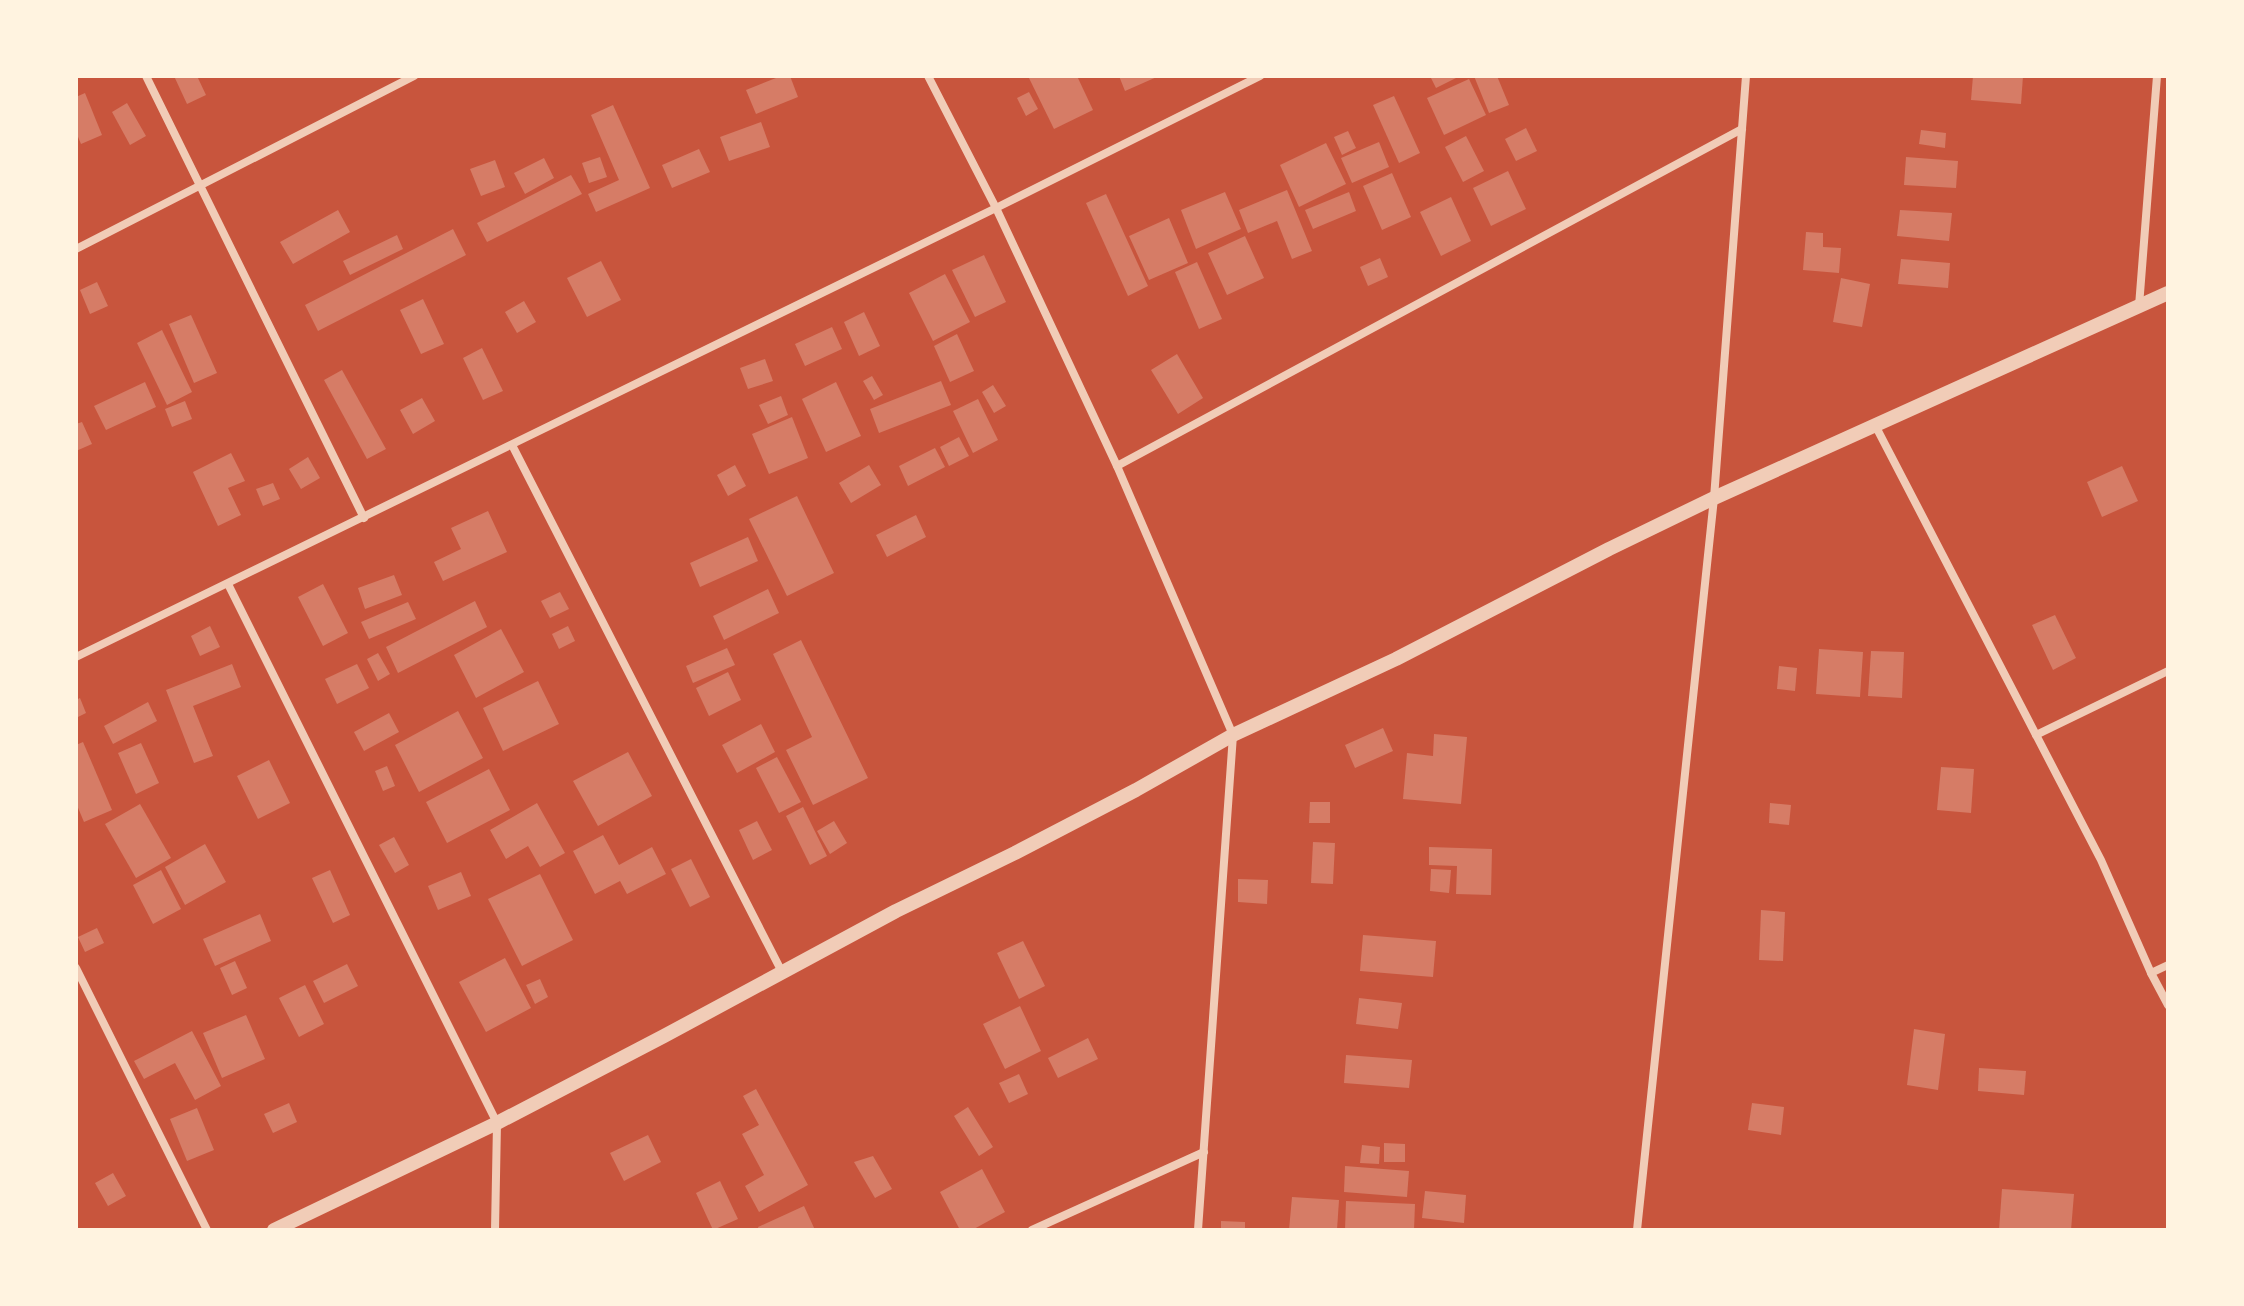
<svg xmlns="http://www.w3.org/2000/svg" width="2244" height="1306" viewBox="0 0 2244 1306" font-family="'Public Sans',sans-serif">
  <rect width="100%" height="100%" fill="#c8553d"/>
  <g fill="#d67c66">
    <path d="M174,76H197L206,95L187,104Z"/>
    <path d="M781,76H790L798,97L756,114L746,90Z"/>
    <path d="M1028,76H1077L1093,110L1054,129Z"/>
    <path d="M1119,76H1159L1125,91Z"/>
    <path d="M1430,76H1460L1436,88Z"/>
    <path d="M1474,76H1497L1509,105L1489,113Z"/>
    <path d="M1973,76H2023L2021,104L1971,100Z"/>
    <path d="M1469,79L1486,115L1444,135L1427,98Z"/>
    <path d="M1029,92L1038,109L1026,116L1017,98Z"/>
    <path d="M85,93L102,135L81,144L76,132V97Z"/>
    <path d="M1394,96L1420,153L1399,163L1373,105Z"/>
    <path d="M127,103L146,136L130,145L112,112Z"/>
    <path d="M613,105L650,188L596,212L588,194L619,180L591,115Z"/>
    <path d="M761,122L770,147L729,161L720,137Z"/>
    <path d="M1526,128L1537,151L1516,161L1505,139Z"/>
    <path d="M1921,130L1946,133L1945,148L1919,144Z"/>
    <path d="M1348,131L1356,148L1342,155L1334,137Z"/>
    <path d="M1466,136L1484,171L1463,182L1445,147Z"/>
    <path d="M1379,142L1389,167L1352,183L1341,158Z"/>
    <path d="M1326,143L1346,184L1299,207L1280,165Z"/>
    <path d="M699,149L710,172L672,188L662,165Z"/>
    <path d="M600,157L607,177L589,183L582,163Z"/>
    <path d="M1906,157L1958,161L1956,188L1904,185Z"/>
    <path d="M544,158L554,178L525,194L514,173Z"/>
    <path d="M495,160L505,187L481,196L470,169Z"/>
    <path d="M1508,171L1526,209L1491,226L1473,188Z"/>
    <path d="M1392,173L1411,217L1382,230L1363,186Z"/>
    <path d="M571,175L582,194L487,242L477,223Z"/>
    <path d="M1287,190L1312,251L1292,259L1277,221L1248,233L1239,210Z"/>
    <path d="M1225,192L1241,229L1196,249L1181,210Z"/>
    <path d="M1349,192L1356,211L1313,229L1305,210Z"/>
    <path d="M1106,194L1148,286L1128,296L1086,203Z"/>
    <path d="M1451,197L1471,241L1441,256L1420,212Z"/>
    <path d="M338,210L350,232L293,264L280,242Z"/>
    <path d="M1900,210L1952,213L1949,241L1897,236Z"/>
    <path d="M1169,218L1188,263L1149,280L1129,236Z"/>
    <path d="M453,229L466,255L318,331L305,305Z"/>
    <path d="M1806,232L1823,233V247L1841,248L1839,273L1803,270Z"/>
    <path d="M397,235L403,249L350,275L343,261Z"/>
    <path d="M1245,236L1264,278L1227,295L1208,253Z"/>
    <path d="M984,255L1006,302L975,317L952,270Z"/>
    <path d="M1380,258L1388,277L1368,286L1360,267Z"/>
    <path d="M1901,259L1950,263L1948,288L1898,284Z"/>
    <path d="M601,261L621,300L587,317L567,278Z"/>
    <path d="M1197,262L1222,319L1199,329L1175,272Z"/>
    <path d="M945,274L970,322L933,341L909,293Z"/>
    <path d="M1841,278L1870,284L1862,327L1833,322Z"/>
    <path d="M97,282L108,306L90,314L80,290Z"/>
    <path d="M423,299L444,344L421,354L400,310Z"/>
    <path d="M524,301L536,322L517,333L505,312Z"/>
    <path d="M864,312L880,346L859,356L844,322Z"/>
    <path d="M191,315L217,373L194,383L169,324Z"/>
    <path d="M832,327L842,349L805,366L795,344Z"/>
    <path d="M162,330L192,392L167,405L137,343Z"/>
    <path d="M957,334L974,371L950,382L934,346Z"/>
    <path d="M482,348L503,391L483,400L463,358Z"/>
    <path d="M1177,354L1203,398L1178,414L1151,370Z"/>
    <path d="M765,359L773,381L748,389L740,368Z"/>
    <path d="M342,370L386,449L367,459L324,380Z"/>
    <path d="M872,376L883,395L874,400L863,381Z"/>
    <path d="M941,381L951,405L879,433L870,409Z"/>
    <path d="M145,382L156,407L106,430L94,406Z"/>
    <path d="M836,382L861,436L826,452L802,399Z"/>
    <path d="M993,385L1006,406L994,413L982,392Z"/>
    <path d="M781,396L788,415L768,424L759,405Z"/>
    <path d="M422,398L435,421L413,434L400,410Z"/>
    <path d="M978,399L998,440L973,453L953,411Z"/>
    <path d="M185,401L192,419L172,427L165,409Z"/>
    <path d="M792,417L808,458L769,474L752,434Z"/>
    <path d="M82,422L92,444L76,451V424Z"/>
    <path d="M959,437L969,456L949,466L940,447Z"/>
    <path d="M935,448L945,467L908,486L899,466Z"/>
    <path d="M231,453L245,481L228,488L241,515L218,526L193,472Z"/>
    <path d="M308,457L320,478L301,489L289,469Z"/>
    <path d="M735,465L746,486L728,496L717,475Z"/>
    <path d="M869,465L881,485L851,503L839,483Z"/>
    <path d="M2122,466L2138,501L2102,517L2087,482Z"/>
    <path d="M273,483L280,499L263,506L256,489Z"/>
    <path d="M797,496L834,573L787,596L749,519Z"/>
    <path d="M488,511L507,552L443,581L434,562L461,549L451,528Z"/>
    <path d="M916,515L926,537L887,557L876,535Z"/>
    <path d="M748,537L758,561L700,587L690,563Z"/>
    <path d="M394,575L402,595L365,609L358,588Z"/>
    <path d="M323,584L348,633L323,646L298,597Z"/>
    <path d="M768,589L779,613L724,640L713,616Z"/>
    <path d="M560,592L569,609L550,618L541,601Z"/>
    <path d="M475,601L487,627L398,673L386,647Z"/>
    <path d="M408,602L416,619L369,639L361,622Z"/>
    <path d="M2055,615L2076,658L2053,670L2032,625Z"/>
    <path d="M210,626L220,647L200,656L191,636Z"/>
    <path d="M568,626L575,641L559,649L552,634Z"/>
    <path d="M501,629L524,672L476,698L454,655Z"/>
    <path d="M801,640L868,778L813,805L786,750L812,737L773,654Z"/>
    <path d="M727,648L735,665L693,683L686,666Z"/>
    <path d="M1819,649L1863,652L1860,697L1816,694Z"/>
    <path d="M1871,651L1904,652L1902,698L1868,696Z"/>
    <path d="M378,653L390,674L378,681L367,659Z"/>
    <path d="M232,664L241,687L193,706L213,756L194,763L166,690Z"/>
    <path d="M357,664L369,688L337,704L325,679Z"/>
    <path d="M1779,666L1797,668L1795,691L1777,689Z"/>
    <path d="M728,672L741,700L709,716L696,688Z"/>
    <path d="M538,681L559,724L503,751L483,708Z"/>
    <path d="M80,698L86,713L76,718V700Z"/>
    <path d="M148,702L157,721L113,744L104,726Z"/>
    <path d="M458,711L483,758L419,792L395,745Z"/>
    <path d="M389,713L399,732L364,751L354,732Z"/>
    <path d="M761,724L775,752L737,773L722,745Z"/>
    <path d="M1383,728L1393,751L1355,768L1345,745Z"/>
    <path d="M1434,734L1467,737L1461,804L1403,799L1407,753L1433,756Z"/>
    <path d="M83,742L112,810L84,822L76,803V745Z"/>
    <path d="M141,743L159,783L136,794L118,753Z"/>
    <path d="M628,752L652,796L598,826L573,781Z"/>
    <path d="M777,757L801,802L779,813L756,768Z"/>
    <path d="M269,760L290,803L258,819L237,776Z"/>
    <path d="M387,766L395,786L383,791L375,771Z"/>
    <path d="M1941,767L1974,769L1971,813L1937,810Z"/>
    <path d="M489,769L510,810L447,843L426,802Z"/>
    <path d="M1310,802H1330V823H1309Z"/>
    <path d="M537,803L565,853L540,867L528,846L506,859L490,830Z"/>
    <path d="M1770,803L1791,805L1789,825L1769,823Z"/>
    <path d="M140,804L171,858L136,878L105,824Z"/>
    <path d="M803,807L827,856L810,865L786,816Z"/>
    <path d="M757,821L772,850L753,860L739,830Z"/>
    <path d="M834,821L847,843L830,854L817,831Z"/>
    <path d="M603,835L619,865L652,847L666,874L627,894L620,881L595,894L573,851Z"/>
    <path d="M394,837L409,865L395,873L379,845Z"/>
    <path d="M1313,842L1335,843L1333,884L1311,883Z"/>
    <path d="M205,844L226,882L185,905L165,867Z"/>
    <path d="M1429,847L1492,849L1491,895L1456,894L1457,866L1429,865Z"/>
    <path d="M691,859L710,897L690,907L671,869Z"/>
    <path d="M1431,869L1451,870L1449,893L1430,891Z"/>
    <path d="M161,870L181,909L153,924L133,885Z"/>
    <path d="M330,870L350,915L333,923L312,878Z"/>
    <path d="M461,872L471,896L438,910L428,886Z"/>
    <path d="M540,874L573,940L522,966L488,899Z"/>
    <path d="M1238,879L1268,880L1267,904L1238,902Z"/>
    <path d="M1761,910L1785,912L1783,961L1759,960Z"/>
    <path d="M260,914L271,941L215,966L203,939Z"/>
    <path d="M97,928L104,943L85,952L78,937Z"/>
    <path d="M1363,935L1436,941L1433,977L1360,971Z"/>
    <path d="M1023,941L1045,986L1019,999L997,953Z"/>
    <path d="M505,958L531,1008L486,1032L459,982Z"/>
    <path d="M235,961L247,988L232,995L220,968Z"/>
    <path d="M347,964L358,986L324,1003L313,981Z"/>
    <path d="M540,979L548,997L535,1004L526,985Z"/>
    <path d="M305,985L324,1024L299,1037L279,998Z"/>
    <path d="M1359,998L1402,1003L1398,1029L1356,1024Z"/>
    <path d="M1020,1006L1041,1051L1005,1069L983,1024Z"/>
    <path d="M246,1015L265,1059L222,1078L203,1033Z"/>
    <path d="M1914,1029L1945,1034L1938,1090L1907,1085Z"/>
    <path d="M192,1031L221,1086L195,1100L175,1063L144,1079L134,1061Z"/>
    <path d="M1088,1038L1098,1059L1058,1078L1048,1058Z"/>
    <path d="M1346,1055L1412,1060L1409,1088L1344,1083Z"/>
    <path d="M1979,1068L2026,1071L2024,1095L1978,1091Z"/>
    <path d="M1019,1074L1028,1094L1009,1103L999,1083Z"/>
    <path d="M756,1089L808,1185L759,1212L745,1186L764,1175L742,1134L759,1125L743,1096Z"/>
    <path d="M289,1103L297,1122L273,1133L264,1114Z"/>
    <path d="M1752,1103L1784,1107L1781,1135L1748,1130Z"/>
    <path d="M968,1107L993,1147L979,1156L954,1116Z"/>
    <path d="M197,1108L214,1150L187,1161L170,1119Z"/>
    <path d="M648,1135L661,1162L624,1181L610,1153Z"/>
    <path d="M1384,1143L1405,1144V1162H1384Z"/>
    <path d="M1362,1145L1380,1147L1379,1164L1360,1163Z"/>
    <path d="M873,1156L892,1189L875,1198L854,1162Z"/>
    <path d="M1345,1166L1409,1171L1407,1197L1344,1192Z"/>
    <path d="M982,1169L1005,1212L972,1230H960L940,1192Z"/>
    <path d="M113,1173L126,1196L108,1206L95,1183Z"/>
    <path d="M720,1181L738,1219L713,1230L696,1193Z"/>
    <path d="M2002,1189L2074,1194L2071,1230H1999Z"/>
    <path d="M1425,1191L1466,1195L1464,1223L1422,1218Z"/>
    <path d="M1292,1197L1339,1200L1337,1230H1289Z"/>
    <path d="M1346,1201L1415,1204L1414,1230H1345Z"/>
    <path d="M804,1206L815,1230H759L758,1227Z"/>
    <path d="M1221,1221L1245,1222V1230H1221Z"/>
  </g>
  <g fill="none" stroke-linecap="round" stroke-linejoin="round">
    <g stroke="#f1ccb7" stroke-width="8">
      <path d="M146,76L364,518"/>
      <path d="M928,76L996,208L1117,466L1233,735L1198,1230"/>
      <path d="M76,249L414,76"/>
      <path d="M2139,306L2157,76"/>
      <path d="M1875,425L2101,860L2151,973L2168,1005"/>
      <path d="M512,445L782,972"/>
      <path d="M1117,466L1742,129"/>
      <path d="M228,584L497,1123L495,1230"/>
      <path d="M76,657L996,208L1260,76"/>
      <path d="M2036,735L2168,671"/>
      <path d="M76,968L207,1230"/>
      <path d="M2151,973L2168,965"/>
      <path d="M1032,1230L1204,1152"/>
      <path d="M1637,1230L1714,498L1746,76"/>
    </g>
    <path stroke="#f1ccb7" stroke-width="14" d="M274,1230L497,1123L664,1036L896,911L1015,853L1136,790L1233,735L1396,659L1609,549L1714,498L2168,293"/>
  </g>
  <rect width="2244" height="1306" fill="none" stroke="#fff3e0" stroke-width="156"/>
</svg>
